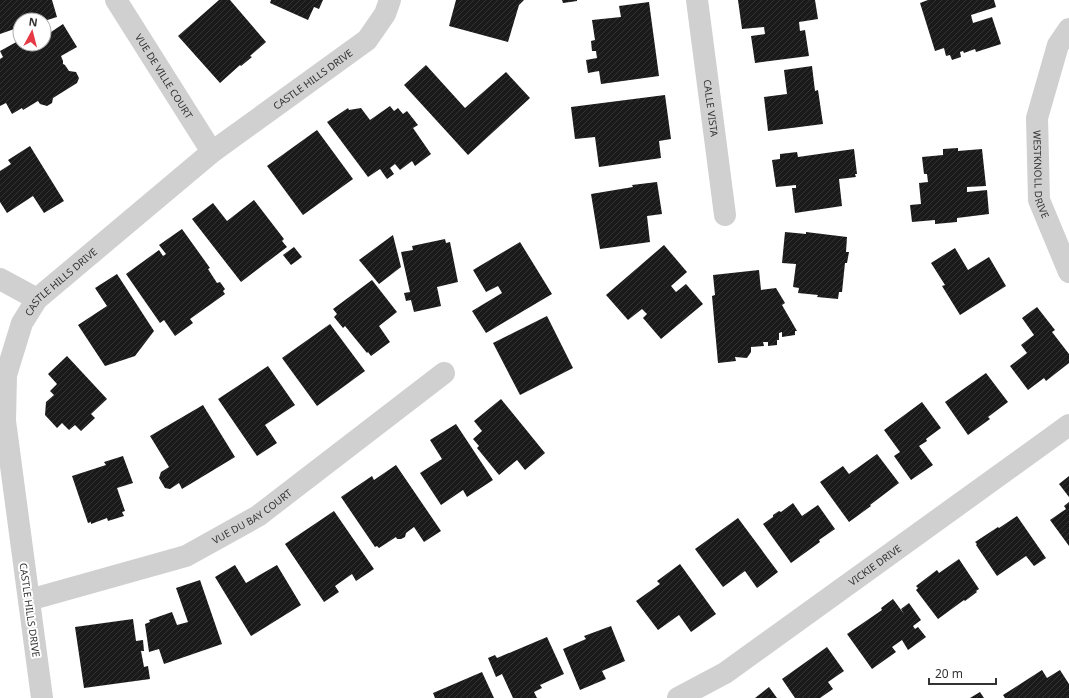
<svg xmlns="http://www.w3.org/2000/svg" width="1069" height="698" viewBox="0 0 1069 698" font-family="'Noto Sans',sans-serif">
  <defs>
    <pattern id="building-hatch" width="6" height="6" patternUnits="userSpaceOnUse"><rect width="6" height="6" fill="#1a1a1a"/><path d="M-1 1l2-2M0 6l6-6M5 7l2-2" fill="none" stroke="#333"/></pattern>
  </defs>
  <rect width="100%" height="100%" fill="#fff"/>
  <g fill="url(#building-hatch)">
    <path d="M0,0H52L57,17L44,21V20H20V27L0,34Z"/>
    <path d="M219,0H230L266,42L250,56L252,57L241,66L240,65L220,83L178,36Z"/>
    <path d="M271,0H323L319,9L314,7L308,20L270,3Z"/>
    <path d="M456,0H524L519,5L508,42L449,26Z"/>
    <path d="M562,0H577V1L563,3Z"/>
    <path d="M738,0H815L818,19L799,22L800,31L805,30L809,56L755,63L751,36L765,34L764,27L742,29Z"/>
    <path d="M928,0H994L996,7L971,15L973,23L992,17L1001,44L976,52L975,49L964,53L963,51L960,52L961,57L952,60L950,55L946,56L944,48L935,51L920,3Z"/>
    <path d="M649,2L659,76L601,84L599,71L588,73L586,60L597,58L596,51H592L591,41L595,40L592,20L621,17L619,6Z"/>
    <path d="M63,24L77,47L61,56L63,61V64L65,65L69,71L76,72L79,78L77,83L53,98L52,103L47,106L40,104L38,101L23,110L22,108L12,114L6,103L0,106V59L3,57L0,51L20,40V44H44V31L45,30L48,34Z"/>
    <path d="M426,65L465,108L506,72L530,98L468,155L404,85Z"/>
    <path d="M812,66L815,91L818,90L823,124L768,131L764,97L787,94L784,70Z"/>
    <path d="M665,95L671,139L659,141L661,158L599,167L595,137L575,139L571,107Z"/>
    <path d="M390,106L394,111L398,108L403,114L407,111L418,125L413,128L431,154L415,166L412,161L400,170L395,164L390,168L394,174L387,179L380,169L368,177L327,122L348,108L349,110L361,108L370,120Z"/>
    <path d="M317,130L353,179L303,215L267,166Z"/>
    <path d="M30,146L64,201L44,213L33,196L7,213L0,202V171L11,164L8,160Z"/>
    <path d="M958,148V151L982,149L986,186L967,187V192L987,190L989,214L957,218V222L935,224V220L912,222L910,205L921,204L919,183L928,182L927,174H924L922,157L943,155V149Z"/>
    <path d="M854,149L857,174H855L856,177L839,179L842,206L795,213L792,188H796V185L776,187L772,160L780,159V154L797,152L798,157Z"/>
    <path d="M657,182L662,214L647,216L650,242L600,249L591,194L633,187L632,185Z"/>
    <path d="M254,200L284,239L282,241L287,247L241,282L192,219L213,203L227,221Z"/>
    <path d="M182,229L210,268L208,269L217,283L220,282L225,289L223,291L225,294L190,319L193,323L175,336L164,320L160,323L126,274L159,250L163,256L166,254L159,245Z"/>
    <path d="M785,232L806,234V232L847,237L846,252H849L847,263H845L842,292H839L838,299L817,297L818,295L798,293L799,288L793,287L796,264L782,263Z"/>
    <path d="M393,235L401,267L379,284L359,260Z"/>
    <path d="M445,239L446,243L450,242L458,282L437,287L441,306L414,312L411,300L406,301L404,293L410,292L401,252L413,250L412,246Z"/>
    <path d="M520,242L552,294L486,333L472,311L502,293L498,286L486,292L473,270Z"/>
    <path d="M664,245L687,272L671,286L676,292L686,284L703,304L661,339L643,318L647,314L642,309L628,320L606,295Z"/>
    <path d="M294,247L302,257L291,265L283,255Z"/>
    <path d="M955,248L968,270L989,257L1006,286L960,315L942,286L945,285L931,263Z"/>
    <path d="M759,270L761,290L776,288L785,303L782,305L797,331H795V335L782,337V332L779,333V340H777V345L768,346V342H763L764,346L751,347V352L747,358L735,357L736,361L718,363L712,296L715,295L713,275Z"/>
    <path d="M117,274L154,331L135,356L105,366L78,325L107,306L95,288Z"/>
    <path d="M372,280L397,312L379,326L390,342L371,356L368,352L367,353L345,326L343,328L334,317L337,314L333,309Z"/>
    <path d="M1037,307L1055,330L1052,332L1069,354V363L1046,381L1044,378L1028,390L1010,366L1027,353L1021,345L1034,335L1022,318Z"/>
    <path d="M547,316L573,368L520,395L493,343Z"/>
    <path d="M330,324L365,371L317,406L282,358Z"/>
    <path d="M67,356L107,399L91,414L95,418L81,431L75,425L69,430L62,423L57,428L45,415L46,402L54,395L50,391L57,384L48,374Z"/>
    <path d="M268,366L295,405L265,425L277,443L257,456L218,399Z"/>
    <path d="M986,373L1008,402L988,417L990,419L968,435L945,402Z"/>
    <path d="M501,399L545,453L525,470L517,460L499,475L477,448L479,446L473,439L482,431L474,421Z"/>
    <path d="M922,402L941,428L926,439L927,441L919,446L933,465L911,480L894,456L900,452L884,430Z"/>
    <path d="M203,405L235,457L182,489L179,483L170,489L165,488L159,478L161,472L169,467L150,436Z"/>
    <path d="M456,424L493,480L467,497L463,490L441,505L420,473L442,459L430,440Z"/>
    <path d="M877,454L899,483L870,505L871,506L849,522L820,482L843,466L849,474Z"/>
    <path d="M123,456L133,483L117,488L125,511L122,512L124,516L108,521L107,518L91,524V522L88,523L72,476L106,465L104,462Z"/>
    <path d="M396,465L441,531L424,542L414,527L406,533L405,537L401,539H397L396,537L379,548L377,546L375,547L341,497L372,476L374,480Z"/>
    <path d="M1069,476V497L1059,484Z"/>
    <path d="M1069,502V546L1050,520L1066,509L1064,506Z"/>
    <path d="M793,503L802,516L818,505L835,529L819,540L820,542L791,563L763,524L773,517V515L779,511L781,512Z"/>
    <path d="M334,511L374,569L356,581L352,574L335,586L339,592L324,602L285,544Z"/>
    <path d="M1017,516L1046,558L1034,566L1026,556L997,576L976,545L977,544L975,542L998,527L999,528Z"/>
    <path d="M738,518L778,572L757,588L745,571L723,587L695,549Z"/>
    <path d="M959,559L979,589L976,591L977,592L965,601L964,600L938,619L916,590L918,588L916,586L937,570L939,573Z"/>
    <path d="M680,564L716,614L691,632L679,615L658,630L636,601L660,584L657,581Z"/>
    <path d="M235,565L246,583L277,565L301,605L251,636L215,577Z"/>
    <path d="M200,580L222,644L164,664L159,649L149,652L145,624L150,622L149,620L172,612L177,625L188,622L176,588Z"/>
    <path d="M893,599L904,614L901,609L909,603L921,620L913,626L915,629L918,627L926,637L908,650L902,640L892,647L896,652L872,669L847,634L882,610L881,608Z"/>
    <path d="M133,619L136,641L143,640L144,651H141L144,667L148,666L150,679L84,688L75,627Z"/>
    <path d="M611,626L625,661L602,671L606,679L580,690L563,649L586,639L584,636Z"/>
    <path d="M547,637L564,674L540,685L542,688L534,692L537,698H513L502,674L496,677L488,658L495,655L497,658Z"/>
    <path d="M827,647L844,671L828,682L833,689L820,698H795L782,679Z"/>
    <path d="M1042,670L1047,678L1060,670L1069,684V698H1005L1003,695Z"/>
    <path d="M482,672L494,698H435L433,693Z"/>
    <path d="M769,687L777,698H755Z"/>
    <path d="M980,692L984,698H970Z"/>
  </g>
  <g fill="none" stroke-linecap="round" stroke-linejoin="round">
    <g stroke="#d0d0d0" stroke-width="22">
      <path id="s1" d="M116,0L212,152"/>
      <path id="s2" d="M697,0L725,215"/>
      <path id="s3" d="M1069,29L1058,45L1037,118L1039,200L1069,272"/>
      <path d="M0,279L37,299"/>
      <path id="s4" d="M29,600L186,556L258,516L444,373"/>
      <path id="s5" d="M42,698L5,421L6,375L22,323L37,299L212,152L367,40L385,14L390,0"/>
      <path id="s6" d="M678,698L725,673L1069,425"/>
    </g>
  </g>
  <g text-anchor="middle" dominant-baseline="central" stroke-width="4" stroke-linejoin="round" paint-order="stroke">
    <g font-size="10" fill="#333" stroke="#fff">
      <text stroke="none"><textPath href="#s1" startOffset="90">VUE DE VILLE COURT</textPath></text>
      <text stroke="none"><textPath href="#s5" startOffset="761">CASTLE HILLS DRIVE</textPath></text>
      <text stroke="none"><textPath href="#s2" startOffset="109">CALLE VISTA</textPath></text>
      <text stroke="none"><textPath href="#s3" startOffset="152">WESTKNOLL DRIVE</textPath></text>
      <text stroke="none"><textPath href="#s5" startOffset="437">CASTLE HILLS DRIVE</textPath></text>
      <text stroke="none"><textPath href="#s4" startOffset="240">VUE DU BAY COURT</textPath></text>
      <text stroke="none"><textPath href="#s6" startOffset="238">VICKIE DRIVE</textPath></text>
      <text transform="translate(30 610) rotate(82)">CASTLE HILLS DRIVE</text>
    </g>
  </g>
  <g transform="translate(32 32) rotate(7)"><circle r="19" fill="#ffffff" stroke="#adadad"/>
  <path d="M0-3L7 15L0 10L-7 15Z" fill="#e63946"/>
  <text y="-6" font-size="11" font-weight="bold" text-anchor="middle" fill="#333333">N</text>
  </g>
  <path d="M929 678v6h67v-6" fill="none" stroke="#333333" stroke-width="2"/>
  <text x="935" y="678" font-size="12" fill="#333333" stroke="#ffffff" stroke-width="3" paint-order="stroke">20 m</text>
</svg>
